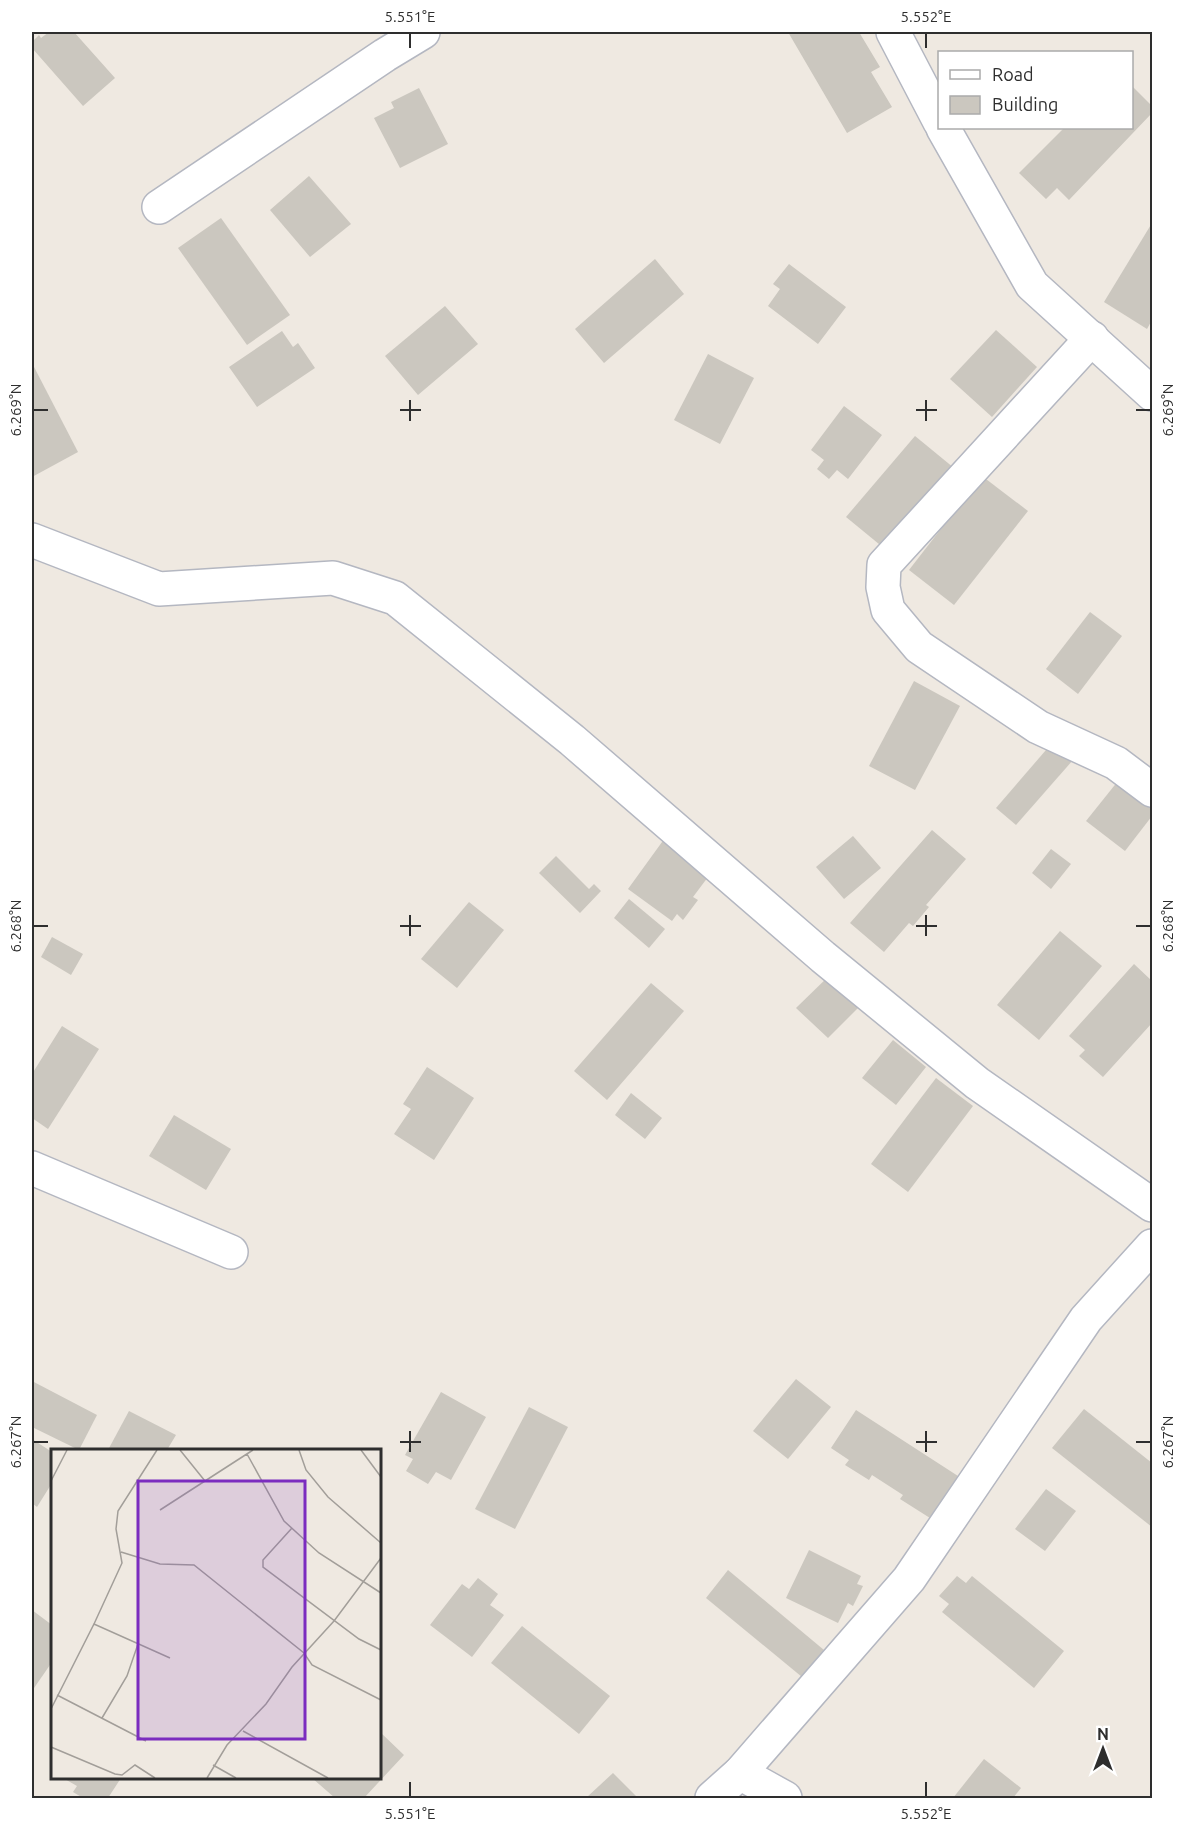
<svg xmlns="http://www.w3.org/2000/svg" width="1184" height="1830" viewBox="0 0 1184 1830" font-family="Ubuntu,sans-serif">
  <rect width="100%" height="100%" fill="#efe9e1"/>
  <g fill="#cbc7bf">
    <path d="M49,32H74L115,78L83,106L32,48V42L39,35L41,38Z"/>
    <path d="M788,32H859L880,67L871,72L892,107L847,133Z"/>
    <path d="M1132,86L1152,106V113L1069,200L1057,188L1046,199L1019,173L1064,128H1132Z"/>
    <path d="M419,88L448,144L400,168L374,118L394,108L391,102Z"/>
    <path d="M309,176L351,224L310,257L270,210Z"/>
    <path d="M221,218L290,315L247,345L178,248Z"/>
    <path d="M1152,223V320L1147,329L1104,302Z"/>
    <path d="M655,259L684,294L604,363L575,329Z"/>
    <path d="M789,264L846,307L818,344L768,306L780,289L773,284Z"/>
    <path d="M445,306L478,344L418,395L385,356Z"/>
    <path d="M996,330L1037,367L992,417L950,379Z"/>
    <path d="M282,331L293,347L298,343L315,368L257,407L229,367Z"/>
    <path d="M708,354L754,378L720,444L674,420Z"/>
    <path d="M32,363L78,452L32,477Z"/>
    <path d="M844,406L882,435L848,479L837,470L829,479L817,469L824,460L811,450Z"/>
    <path d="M915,436L954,468L885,549L846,517Z"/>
    <path d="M982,476L1028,511L954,605L909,570Z"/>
    <path d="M1090,612L1122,636L1078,694L1046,669Z"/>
    <path d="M914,681L960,706L915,790L869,766Z"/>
    <path d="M1052,743L1073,760L1016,825L996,808Z"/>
    <path d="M1126,771L1152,792V816L1125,851L1086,821Z"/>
    <path d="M932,830L966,859L926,905L929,907L913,926L909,923L884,952L850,923Z"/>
    <path d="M670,831L711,873L693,897L698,900L683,920L677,914L672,921L628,889Z"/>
    <path d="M853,836L881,868L844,899L816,867Z"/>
    <path d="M1051,849L1071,864L1051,889L1032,873Z"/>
    <path d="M556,856L589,889L594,884L601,891L580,913L539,873Z"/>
    <path d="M629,899L665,929L649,948L614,918Z"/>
    <path d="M469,902L504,930L457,988L421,959Z"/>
    <path d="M1060,931L1102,966L1039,1040L997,1005Z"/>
    <path d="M52,937L83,954L71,975L41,957Z"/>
    <path d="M1134,964L1152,981V1023L1103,1077L1079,1056L1085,1050L1069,1036Z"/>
    <path d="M833,972L864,1002L828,1038L796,1008Z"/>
    <path d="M651,983L684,1011L607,1100L574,1071Z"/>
    <path d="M62,1026L99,1049L48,1129L32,1118V1074Z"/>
    <path d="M893,1040L926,1067L896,1105L862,1078Z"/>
    <path d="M427,1067L474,1098L434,1160L394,1134L411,1109L403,1104Z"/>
    <path d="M936,1078L973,1106L908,1192L871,1164Z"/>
    <path d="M631,1093L662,1118L645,1139L615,1115Z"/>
    <path d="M174,1115L231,1149L206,1190L149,1156Z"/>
    <path d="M796,1379L831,1407L788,1459L753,1431Z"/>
    <path d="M32,1381L97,1415L79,1450L32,1427Z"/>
    <path d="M441,1392L486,1417L451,1480L436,1472L428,1484L406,1471L413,1459L405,1455Z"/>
    <path d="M529,1407L568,1427L515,1529L475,1509Z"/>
    <path d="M1084,1409L1152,1463V1527L1052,1448Z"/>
    <path d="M856,1410L958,1476L930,1518L900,1499L903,1495L872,1475L869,1480L845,1465L849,1460L831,1448Z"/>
    <path d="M129,1411L176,1435L167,1450H108Z"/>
    <path d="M32,1439L52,1452V1483L37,1507L32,1503Z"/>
    <path d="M1046,1489L1076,1511L1045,1551L1015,1529Z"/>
    <path d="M809,1550L861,1576L857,1584L863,1586L853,1606L848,1603L838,1623L786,1598Z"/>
    <path d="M728,1570L824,1650L802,1677L706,1598Z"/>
    <path d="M957,1576L966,1583L972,1576L1064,1651L1034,1688L942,1612L949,1604L939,1596Z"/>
    <path d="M478,1578L498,1594L490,1605L504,1615L472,1657L430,1625L462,1584L469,1589Z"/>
    <path d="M32,1610L52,1625V1662L32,1691Z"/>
    <path d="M522,1626L610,1696L579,1734L491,1663Z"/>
    <path d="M380,1732L404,1755L364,1798H335L312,1778H380Z"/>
    <path d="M984,1759L1021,1788L1013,1798H953Z"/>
    <path d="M613,1773L638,1798H586Z"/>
    <path d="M63,1778H121L108,1798H83L73,1792L77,1786Z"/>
  </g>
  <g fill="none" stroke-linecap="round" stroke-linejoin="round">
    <defs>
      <g id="minor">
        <path d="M893,32L940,122"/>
        <path d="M943,128L1032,285L1152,394"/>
        <path d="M159,207L385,55L423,32"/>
        <path d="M1092,338L884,565L883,587L888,610L919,647L1038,727L1116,763L1152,790"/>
        <path d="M32,540L159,589L333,578L395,598L572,740L823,957L977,1083L1152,1205"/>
        <path d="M32,1168L231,1252"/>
        <path d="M740,1773L785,1798"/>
        <path d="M712,1798L740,1773L909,1579L1086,1319L1152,1246"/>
      </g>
    </defs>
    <use href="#minor" stroke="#b4b7c1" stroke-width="36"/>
    <use href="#minor" stroke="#fff" stroke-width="33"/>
  </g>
  <path fill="none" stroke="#2e2e2e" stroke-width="2" d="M410,33V48M926,33V48M410,400V421M926,400V421M33,410H48M400,410H421M916,410H937M1136,410H1151M410,915V936M926,915V936M33,926H48M400,926H421M916,926H937M1136,926H1151M410,1431V1452M926,1431V1452M33,1442H48M400,1442H421M916,1442H937M1136,1442H1151M410,1782V1797M926,1782V1797"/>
  <g transform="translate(51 1449)">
    <rect width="330" height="330" fill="#efe9e1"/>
    <path fill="none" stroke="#a29e99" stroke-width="1.5" d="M129,1L154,32M248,1L255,21L277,48L330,94M310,1L330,28M196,5L233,72L268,104L330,144M0,32L16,1M109,61L202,1M241,79L212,111V118L308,190L330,201M70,103L109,115L143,116L253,204L261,216L330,251M43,175L71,114L65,80L67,62L106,1M6,246L95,292M0,260L43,175L119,209M51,269L76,227L87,195M192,282L277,329M0,298L64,325L71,326L84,316L104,329M162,316L185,329M156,329L176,296L215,255L241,218L283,172L330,109"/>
    <path fill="#7b2cbf" fill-opacity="0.15" stroke="#7b2cbf" stroke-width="3" d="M87,32H254V290H87Z"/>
    <rect width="330" height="330" fill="none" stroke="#2e2e2e" stroke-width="3"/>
  </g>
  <rect width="1184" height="1830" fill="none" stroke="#ffffff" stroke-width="66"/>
  <rect x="938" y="51" width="195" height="78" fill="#ffffff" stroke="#ababab" stroke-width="1.5"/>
  <rect x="950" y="70" width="30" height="9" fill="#ffffff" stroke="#ababab" stroke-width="1.5"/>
  <text x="992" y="81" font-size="18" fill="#2e2e2e">Road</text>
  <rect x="950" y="96" width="30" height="18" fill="#cbc7bf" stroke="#ababab" stroke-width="1.5"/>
  <text x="992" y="111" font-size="18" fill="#2e2e2e">Building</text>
  <g transform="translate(1103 1749)" stroke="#ffffff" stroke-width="4.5" paint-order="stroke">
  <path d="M0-4.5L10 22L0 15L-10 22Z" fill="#2e2e2e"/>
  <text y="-9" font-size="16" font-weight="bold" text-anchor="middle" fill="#2e2e2e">N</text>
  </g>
  <rect x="33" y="33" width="1118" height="1764" fill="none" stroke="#2e2e2e" stroke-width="2"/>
  <g font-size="15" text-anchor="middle" fill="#2e2e2e">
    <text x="410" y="22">5.551°E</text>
    <text x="926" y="22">5.552°E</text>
    <text transform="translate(16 410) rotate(-90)" y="5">6.269°N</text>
    <text transform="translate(1168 410) rotate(-90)" y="5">6.269°N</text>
    <text transform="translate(16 926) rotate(-90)" y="5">6.268°N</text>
    <text transform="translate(1168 926) rotate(-90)" y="5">6.268°N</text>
    <text transform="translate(16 1442) rotate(-90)" y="5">6.267°N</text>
    <text transform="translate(1168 1442) rotate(-90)" y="5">6.267°N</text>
    <text x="410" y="1819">5.551°E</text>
    <text x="926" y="1819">5.552°E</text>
  </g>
</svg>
